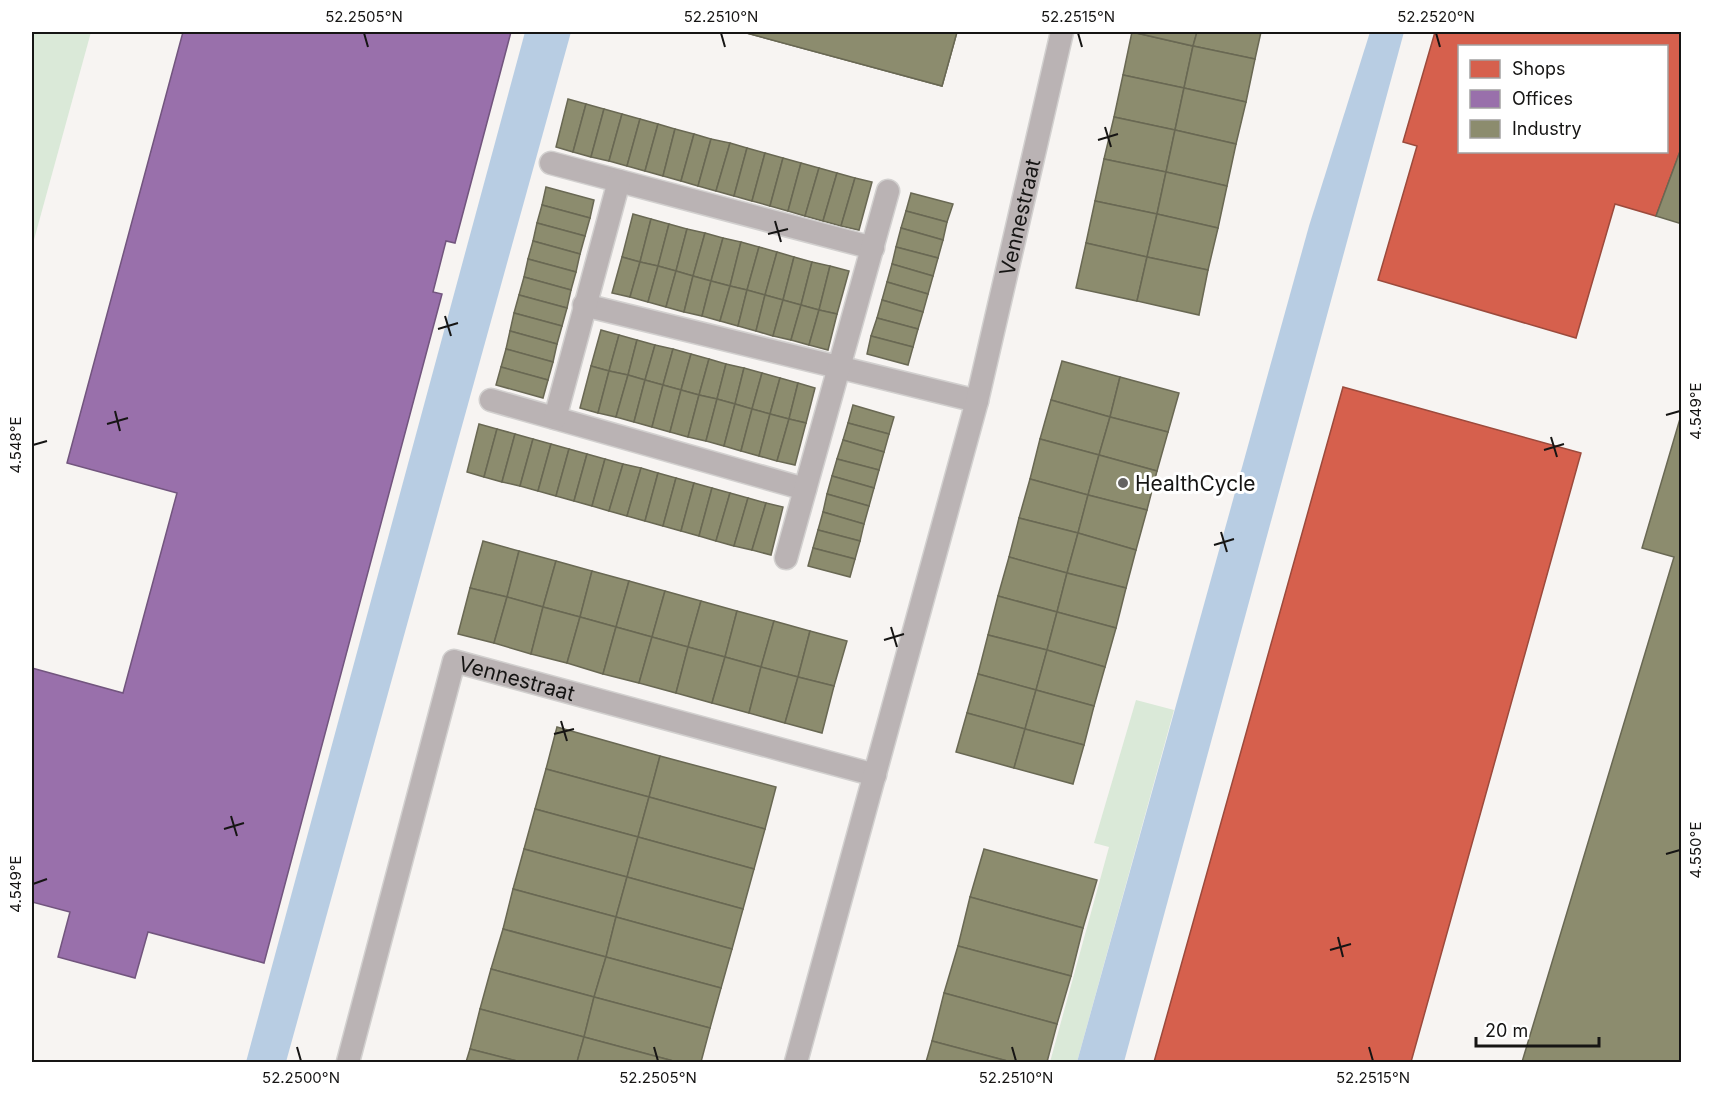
<svg xmlns="http://www.w3.org/2000/svg" width="1713" height="1094" viewBox="0 0 1713 1094" font-family="Inter,sans-serif">
  <rect width="100%" height="100%" fill="#f7f4f2"/>
  <g fill="#dae9d8">
    <path d="M32,32H91L32,247Z"/>
    <path d="M1136,700L1174,710L1077,1062H1050L1109,847L1094,843Z"/>
  </g>
  <g fill="#b8cde3">
    <path d="M525,32H571L286,1062H246Z"/>
    <path d="M1370,32H1404L1124,1062H1077L1309,226Z"/>
  </g>
  <g fill="#d6604d" stroke="#9c4a3c" stroke-width="1.5" fill-rule="evenodd">
    <path d="M1435,32H1682V146L1656,216L1615,204L1576,338L1378,280L1417,146L1403,142ZM1460,46H1666V152H1460Z"/>
    <path d="M1343,387L1581,453L1411,1062H1154Z"/>
  </g>
  <path fill="#9970ab" stroke="#72557e" stroke-width="1.5" d="M183,32H511L455,243L446,241L433,292L442,294L264,963L148,932L135,978L58,957L70,912L32,902V668L123,693L177,493L67,463Z"/>
  <g fill="#8c8c6e" stroke="#696853" stroke-width="1.5">
    <path d="M743,32H957L942,86Z"/>
    <path d="M743,32H957L942,86Z"/>
    <path d="M1132,32L1193,46L1184,88L1123,75Z"/>
    <path d="M1132,32H1197L1193,46Z"/>
    <path d="M1197,32H1261L1255,59L1193,46Z"/>
    <path d="M1193,46L1255,59L1246,102L1184,88Z"/>
    <path d="M1123,75L1184,88L1175,130L1114,117Z"/>
    <path d="M1184,88L1246,102L1236,144L1175,130Z"/>
    <path d="M568,99L586,104L573,152L556,147Z"/>
    <path d="M586,104L604,109L591,157L573,152Z"/>
    <path d="M604,109L622,114L609,161L591,157Z"/>
    <path d="M622,114L640,119L627,166L609,161Z"/>
    <path d="M1114,117L1175,130L1166,172L1104,159Z"/>
    <path d="M640,119L658,124L645,171L627,166Z"/>
    <path d="M658,124L675,129L663,176L645,171Z"/>
    <path d="M675,129L694,134L681,181L663,176Z"/>
    <path d="M1175,130L1236,144L1227,186L1166,172Z"/>
    <path d="M694,134L711,139L698,186L681,181Z"/>
    <path d="M711,139L730,143L716,191L698,186Z"/>
    <path d="M730,143L747,148L734,196L716,191Z"/>
    <path d="M1682,146V224L1656,216Z"/>
    <path d="M747,148L765,153L752,201L734,196Z"/>
    <path d="M765,153L783,158L770,206L752,201Z"/>
    <path d="M783,158L801,163L788,211L770,206Z"/>
    <path d="M1104,159L1166,172L1157,214L1095,201Z"/>
    <path d="M801,163L819,168L805,216L788,211Z"/>
    <path d="M819,168L837,173L823,221L805,216Z"/>
    <path d="M1166,172L1227,186L1218,228L1157,214Z"/>
    <path d="M837,173L855,178L841,226L823,221Z"/>
    <path d="M855,178L872,182L859,230L841,226Z"/>
    <path d="M546,187L594,200L590,218L542,205Z"/>
    <path d="M911,193L953,204L947,222L906,211Z"/>
    <path d="M1095,201L1157,214L1147,257L1086,243Z"/>
    <path d="M542,205L590,218L585,236L537,223Z"/>
    <path d="M906,211L947,222L943,240L901,228Z"/>
    <path d="M633,214L651,219L640,262L622,257Z"/>
    <path d="M1157,214L1218,228L1208,270L1147,257Z"/>
    <path d="M651,219L669,224L658,266L640,262Z"/>
    <path d="M537,223L585,236L580,254L533,241Z"/>
    <path d="M669,224L687,229L676,271L658,266Z"/>
    <path d="M901,228L943,240L938,258L896,247Z"/>
    <path d="M687,229L705,233L693,276L676,271Z"/>
    <path d="M705,233L723,238L711,281L693,276Z"/>
    <path d="M723,238L741,242L730,286L711,281Z"/>
    <path d="M533,241L580,254L576,272L528,259Z"/>
    <path d="M741,242L759,247L747,290L730,286Z"/>
    <path d="M1086,243L1147,257L1137,301L1076,288Z"/>
    <path d="M759,247L777,252L765,295L747,290Z"/>
    <path d="M896,247L938,258L933,276L892,264Z"/>
    <path d="M777,252L794,257L783,300L765,295Z"/>
    <path d="M622,257L640,262L630,297L612,293Z"/>
    <path d="M794,257L812,262L801,305L783,300Z"/>
    <path d="M1147,257L1208,270L1199,315L1137,301Z"/>
    <path d="M528,259L576,272L571,290L524,277Z"/>
    <path d="M640,262L658,266L648,302L630,297Z"/>
    <path d="M812,262L830,266L819,310L801,305Z"/>
    <path d="M892,264L933,276L928,294L887,282Z"/>
    <path d="M658,266L676,271L666,307L648,302Z"/>
    <path d="M830,266L849,271L837,314L819,310Z"/>
    <path d="M676,271L693,276L684,312L666,307Z"/>
    <path d="M693,276L711,281L702,316L684,312Z"/>
    <path d="M524,277L571,290L567,308L519,295Z"/>
    <path d="M711,281L730,286L720,321L702,316Z"/>
    <path d="M887,282L928,294L923,312L882,300Z"/>
    <path d="M730,286L747,290L738,326L720,321Z"/>
    <path d="M747,290L765,295L756,331L738,326Z"/>
    <path d="M519,295L567,308L562,326L514,313Z"/>
    <path d="M765,295L783,300L773,336L756,331Z"/>
    <path d="M783,300L801,305L791,340L773,336Z"/>
    <path d="M882,300L923,312L918,329L877,318Z"/>
    <path d="M801,305L819,310L809,345L791,340Z"/>
    <path d="M819,310L837,314L828,350L809,345Z"/>
    <path d="M514,313L562,326L557,344L510,331Z"/>
    <path d="M877,318L918,329L913,347L871,336Z"/>
    <path d="M601,330L619,335L609,371L591,366Z"/>
    <path d="M510,331L557,344L553,362L506,349Z"/>
    <path d="M619,335L637,340L628,375L609,371Z"/>
    <path d="M871,336L913,347L908,365L867,354Z"/>
    <path d="M637,340L655,345L645,380L628,375Z"/>
    <path d="M655,345L673,349L663,385L645,380Z"/>
    <path d="M506,349L553,362L548,380L501,367Z"/>
    <path d="M673,349L691,354L681,390L663,385Z"/>
    <path d="M691,354L709,359L699,395L681,390Z"/>
    <path d="M709,359L726,364L717,399L699,395Z"/>
    <path d="M1062,361L1120,377L1110,417L1051,400Z"/>
    <path d="M726,364L744,368L735,404L717,399Z"/>
    <path d="M591,366L609,371L598,413L580,408Z"/>
    <path d="M501,367L548,380L543,398L496,385Z"/>
    <path d="M744,368L762,373L752,409L735,404Z"/>
    <path d="M609,371L628,375L616,417L598,413Z"/>
    <path d="M762,373L780,378L770,414L752,409Z"/>
    <path d="M628,375L645,380L634,422L616,417Z"/>
    <path d="M1120,377L1179,393L1168,432L1110,417Z"/>
    <path d="M780,378L798,383L789,419L770,414Z"/>
    <path d="M645,380L663,385L652,427L634,422Z"/>
    <path d="M798,383L815,388L806,423L789,419Z"/>
    <path d="M663,385L681,390L670,432L652,427Z"/>
    <path d="M681,390L699,395L688,437L670,432Z"/>
    <path d="M699,395L717,399L706,441L688,437Z"/>
    <path d="M717,399L735,404L724,446L706,441Z"/>
    <path d="M1051,400L1110,417L1099,455L1040,439Z"/>
    <path d="M735,404L752,409L741,451L724,446Z"/>
    <path d="M853,405L894,417L889,434L848,423Z"/>
    <path d="M752,409L770,414L759,456L741,451Z"/>
    <path d="M1682,412V1062H1522L1674,557L1642,548Z"/>
    <path d="M770,414L789,419L777,461L759,456Z"/>
    <path d="M1110,417L1168,432L1157,471L1099,455Z"/>
    <path d="M789,419L806,423L795,465L777,461Z"/>
    <path d="M848,423L889,434L884,452L843,440Z"/>
    <path d="M479,424L497,429L484,477L467,472Z"/>
    <path d="M497,429L515,434L502,482L484,477Z"/>
    <path d="M515,434L533,439L520,486L502,482Z"/>
    <path d="M533,439L551,444L538,491L520,486Z"/>
    <path d="M1040,439L1099,455L1088,495L1030,479Z"/>
    <path d="M843,440L884,452L879,470L837,459Z"/>
    <path d="M551,444L569,449L556,496L538,491Z"/>
    <path d="M569,449L587,454L574,501L556,496Z"/>
    <path d="M587,454L605,459L592,506L574,501Z"/>
    <path d="M1099,455L1157,471L1147,510L1088,495Z"/>
    <path d="M605,459L623,464L609,511L592,506Z"/>
    <path d="M837,459L879,470L874,488L832,476Z"/>
    <path d="M623,464L641,468L627,516L609,511Z"/>
    <path d="M641,468L658,473L645,521L627,516Z"/>
    <path d="M658,473L676,478L663,526L645,521Z"/>
    <path d="M832,476L874,488L869,506L827,494Z"/>
    <path d="M676,478L694,483L681,531L663,526Z"/>
    <path d="M1030,479L1088,495L1078,533L1019,518Z"/>
    <path d="M694,483L712,488L699,536L681,531Z"/>
    <path d="M712,488L730,493L716,541L699,536Z"/>
    <path d="M730,493L748,498L734,546L716,541Z"/>
    <path d="M827,494L869,506L864,524L823,512Z"/>
    <path d="M1088,495L1147,510L1136,550L1078,533Z"/>
    <path d="M748,498L766,503L752,550L734,546Z"/>
    <path d="M766,503L783,507L771,555L752,550Z"/>
    <path d="M823,512L864,524L860,541L818,530Z"/>
    <path d="M1019,518L1078,533L1067,573L1009,557Z"/>
    <path d="M818,530L860,541L855,559L813,548Z"/>
    <path d="M1078,533L1136,550L1126,588L1067,573Z"/>
    <path d="M483,541L519,551L507,597L470,588Z"/>
    <path d="M813,548L855,559L850,577L808,566Z"/>
    <path d="M519,551L556,561L543,607L507,597Z"/>
    <path d="M1009,557L1067,573L1057,612L998,596Z"/>
    <path d="M556,561L592,571L580,617L543,607Z"/>
    <path d="M592,571L629,581L616,627L580,617Z"/>
    <path d="M1067,573L1126,588L1116,628L1057,612Z"/>
    <path d="M629,581L665,591L652,637L616,627Z"/>
    <path d="M470,588L507,597L494,643L458,634Z"/>
    <path d="M665,591L701,601L688,647L652,637Z"/>
    <path d="M998,596L1057,612L1047,650L988,635Z"/>
    <path d="M507,597L543,607L531,654L494,643Z"/>
    <path d="M701,601L737,611L725,657L688,647Z"/>
    <path d="M543,607L580,617L567,663L531,654Z"/>
    <path d="M737,611L774,621L761,667L725,657Z"/>
    <path d="M1057,612L1116,628L1105,667L1047,650Z"/>
    <path d="M580,617L616,627L603,674L567,663Z"/>
    <path d="M774,621L810,631L798,677L761,667Z"/>
    <path d="M616,627L652,637L639,683L603,674Z"/>
    <path d="M810,631L847,641L834,686L798,677Z"/>
    <path d="M988,635L1047,650L1036,690L978,674Z"/>
    <path d="M652,637L688,647L676,693L639,683Z"/>
    <path d="M688,647L725,657L712,703L676,693Z"/>
    <path d="M1047,650L1105,667L1094,706L1036,690Z"/>
    <path d="M725,657L761,667L749,713L712,703Z"/>
    <path d="M761,667L798,677L785,723L749,713Z"/>
    <path d="M978,674L1036,690L1025,729L967,713Z"/>
    <path d="M798,677L834,686L822,733L785,723Z"/>
    <path d="M1036,690L1094,706L1084,745L1025,729Z"/>
    <path d="M967,713L1025,729L1014,768L956,752Z"/>
    <path d="M557,727L660,756L649,797L546,769Z"/>
    <path d="M1025,729L1084,745L1073,784L1014,768Z"/>
    <path d="M660,756L776,787L765,829L649,797Z"/>
    <path d="M546,769L649,797L638,837L535,809Z"/>
    <path d="M649,797L765,829L754,869L638,837Z"/>
    <path d="M535,809L638,837L627,877L524,849Z"/>
    <path d="M638,837L754,869L743,909L627,877Z"/>
    <path d="M524,849L627,877L616,917L513,889Z"/>
    <path d="M984,849L1097,880L1083,928L970,897Z"/>
    <path d="M627,877L743,909L732,949L616,917Z"/>
    <path d="M513,889L616,917L606,957L503,929Z"/>
    <path d="M970,897L1083,928L1071,976L958,946Z"/>
    <path d="M616,917L732,949L721,988L606,957Z"/>
    <path d="M503,929L606,957L594,997L491,969Z"/>
    <path d="M958,946L1071,976L1057,1024L944,993Z"/>
    <path d="M606,957L721,988L710,1028L594,997Z"/>
    <path d="M491,969L594,997L584,1037L480,1009Z"/>
    <path d="M944,993L1057,1024L1047,1062H1011L932,1041Z"/>
    <path d="M594,997L710,1028L701,1062H677L584,1037Z"/>
    <path d="M480,1009L584,1037L577,1062H521L470,1049Z"/>
    <path d="M584,1037L677,1062H577Z"/>
    <path d="M932,1041L1011,1062H926Z"/>
    <path d="M470,1049L521,1062H466Z"/>
  </g>
  <g fill="none" stroke-linecap="round" stroke-linejoin="round">
    <defs>
      <g id="service">
        <path d="M551,163L873,248"/>
        <path d="M584,305L977,401"/>
        <path d="M491,400L805,489"/>
        <path d="M555,418L619,181"/>
        <path d="M786,558L888,191"/>
        <path id="s1" d="M348,1062L454,661L875,775"/>
        <path id="s2" d="M796,1062L977,401L1062,32"/>
      </g>
    </defs>
    <use href="#service" stroke="#d2d0cf" stroke-width="25"/>
    <use href="#service" stroke="#bab3b4" stroke-width="22"/>
  </g>
  <path fill="none" stroke="#161514" stroke-width="2" d="M364,33L368,47M721,33L725,47M1078,33L1082,47M1436,33L1440,47M1105,127L1111,147M1098,140L1118,134M775,221L781,242M768,234L788,229M445,316L451,336M438,329L458,323M115,411L120,431M1666,415L1680,411M107,424L128,418M1551,437L1557,457M33,445L47,441M1544,450L1564,444M1221,532L1227,552M1214,545L1234,539M891,627L897,647M884,640L904,634M561,721L567,741M554,734L574,729M231,816L237,836M224,829L244,823M1666,854L1680,850M33,884L47,879M1338,937L1343,957M1330,950L1351,944M297,1047L301,1061M654,1047L658,1061M1012,1047L1016,1061M1369,1047L1373,1061"/>
  <circle fill="#656362" stroke="#fff" stroke-width="2" cx="1123" cy="483" r="6"/>
  <g text-anchor="middle" dominant-baseline="central" stroke-width="6" stroke-linejoin="round" paint-order="stroke">
    <g font-size="21" fill="#161514" stroke="#fff">
      <text stroke="none"><textPath href="#s2" startOffset="874">Vennestraat</textPath></text>
      <text stroke="none"><textPath href="#s1" startOffset="480">Vennestraat</textPath></text>
    </g>
    <g font-size="21" fill="#161514" stroke="#fff" text-anchor="start">
      <text x="1135" y="483">HealthCycle</text>
    </g>
  </g>
  <rect width="1713" height="1094" fill="none" stroke="#ffffff" stroke-width="66"/>
  <rect x="1458" y="45" width="210" height="108" fill="#ffffff" stroke="#a2a1a1" stroke-width="1.5"/>
  <rect x="1470" y="60" width="30" height="18" fill="#d6604d" stroke="#a2a1a1" stroke-width="1.5"/>
  <text x="1512" y="75" font-size="18" fill="#161514">Shops</text>
  <rect x="1470" y="90" width="30" height="18" fill="#9970ab" stroke="#a2a1a1" stroke-width="1.5"/>
  <text x="1512" y="105" font-size="18" fill="#161514">Offices</text>
  <rect x="1470" y="120" width="30" height="18" fill="#8c8c6e" stroke="#a2a1a1" stroke-width="1.5"/>
  <text x="1512" y="135" font-size="18" fill="#161514">Industry</text>
  <path d="M1476 1037v9h123v-9" fill="none" stroke="#161514" stroke-width="3"/>
  <text x="1485" y="1037" font-size="18" fill="#161514" stroke="#ffffff" stroke-width="4.5" paint-order="stroke">20 m</text>
  <rect x="33" y="33" width="1647" height="1028" fill="none" stroke="#161514" stroke-width="2"/>
  <g font-size="15" text-anchor="middle" fill="#161514">
    <text x="364" y="22">52.2505°N</text>
    <text x="721" y="22">52.2510°N</text>
    <text x="1078" y="22">52.2515°N</text>
    <text x="1436" y="22">52.2520°N</text>
    <text transform="translate(1696 411) rotate(-90)" y="5">4.549°E</text>
    <text transform="translate(16 445) rotate(-90)" y="5">4.548°E</text>
    <text transform="translate(1696 850) rotate(-90)" y="5">4.550°E</text>
    <text transform="translate(16 884) rotate(-90)" y="5">4.549°E</text>
    <text x="301" y="1083">52.2500°N</text>
    <text x="658" y="1083">52.2505°N</text>
    <text x="1016" y="1083">52.2510°N</text>
    <text x="1373" y="1083">52.2515°N</text>
  </g>
</svg>
